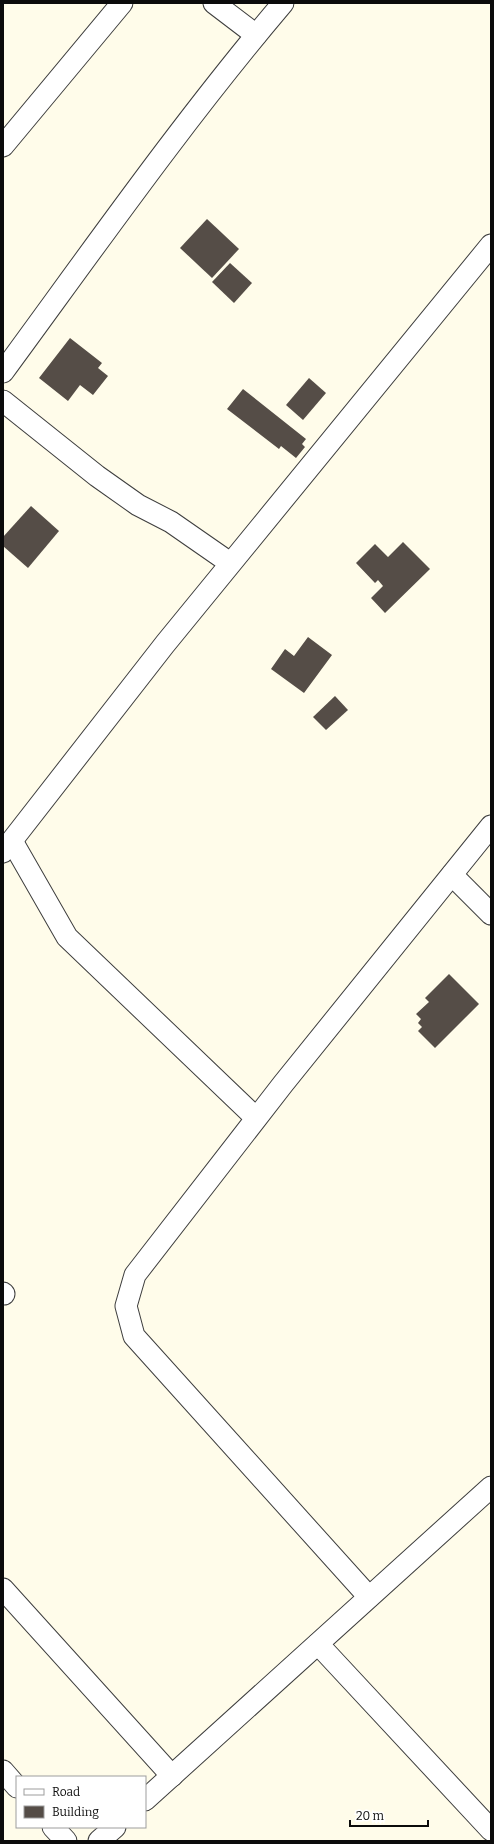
<svg xmlns="http://www.w3.org/2000/svg" width="494" height="1844" viewBox="0 0 494 1844" font-family="Bitter,serif">
  <rect width="100%" height="100%" fill="#fffcea"/>
  <g fill="#554d47">
    <path d="M207,219L239,249L212,278L180,248Z"/>
    <path d="M230,263L252,283L234,303L212,282Z"/>
    <path d="M70,338L102,363L98,368L108,376L93,395L80,385L68,401L39,378Z"/>
    <path d="M309,378L326,393L303,420L286,405Z"/>
    <path d="M243,389L306,439L302,444L305,447L296,458L281,446L279,449L227,409Z"/>
    <path d="M31,506L59,531L28,568L3,546V537Z"/>
    <path d="M403,542L430,569L385,613L371,598L383,586L378,580L375,583L356,563L375,544L388,557Z"/>
    <path d="M308,637L332,655L304,693L271,669L285,649L294,656Z"/>
    <path d="M335,696L348,710L326,730L313,717Z"/>
    <path d="M449,974L479,1004L435,1048L418,1031L422,1027L418,1023L421,1019L416,1014L429,1002L425,998Z"/>
  </g>
  <g fill="none" stroke-linecap="round" stroke-linejoin="round">
    <defs>
      <g id="street">
        <path d="M214,3L256,35"/>
        <path d="M3,146L122,3"/>
        <path d="M3,372C94,248 183,121 283,3"/>
        <path d="M3,401L97,476L138,505L171,522L230,563"/>
        <path d="M12,841L67,937L256,1118"/>
        <path d="M3,852L165,644L491,245"/>
        <path d="M452,875L491,914"/>
        <path d="M3,1293L4,1294"/>
        <path d="M3,1589L172,1776"/>
        <path d="M369,1597L134,1336L126,1306L135,1275L283,1084L491,826"/>
        <path d="M318,1644L491,1830"/>
        <path d="M3,1771L17,1787"/>
        <path d="M145,1800L491,1487"/>
        <path d="M53,1827L66,1841"/>
        <path d="M99,1841L115,1827"/>
      </g>
    </defs>
    <use href="#street" stroke="#3e3e3e" stroke-width="23"/>
    <use href="#street" stroke="#fff" stroke-width="21"/>
  </g>
  <rect width="494" height="1844" fill="none" stroke="#0b0b0b" stroke-width="8"/>
  <rect x="16" y="1776" width="130" height="52" fill="#ffffff" stroke="#9d9d9d"/>
  <rect x="24" y="1789" width="20" height="6" fill="#ffffff" stroke="#9d9d9d"/>
  <text x="52" y="1796" font-size="12" fill="#0b0b0b">Road</text>
  <rect x="24" y="1806" width="20" height="12" fill="#554d47" stroke="#9d9d9d"/>
  <text x="52" y="1816" font-size="12" fill="#0b0b0b">Building</text>
  <path d="M350 1820v6h78v-6" fill="none" stroke="#0b0b0b" stroke-width="2"/>
  <text x="356" y="1820" font-size="12" fill="#0b0b0b" stroke="#ffffff" stroke-width="3" paint-order="stroke">20 m</text>
</svg>
